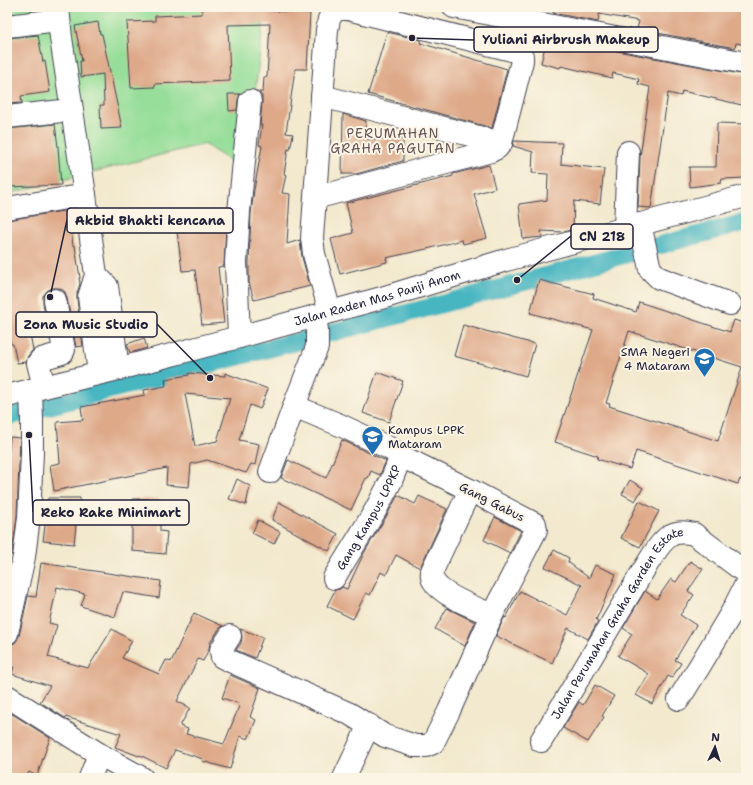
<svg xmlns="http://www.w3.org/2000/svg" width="753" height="785" viewBox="0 0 753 785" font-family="'Shantell Sans',sans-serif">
  <rect width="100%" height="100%" fill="#fcf5e5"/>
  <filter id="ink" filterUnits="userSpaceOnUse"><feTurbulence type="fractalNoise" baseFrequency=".025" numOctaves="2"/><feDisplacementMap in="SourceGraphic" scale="8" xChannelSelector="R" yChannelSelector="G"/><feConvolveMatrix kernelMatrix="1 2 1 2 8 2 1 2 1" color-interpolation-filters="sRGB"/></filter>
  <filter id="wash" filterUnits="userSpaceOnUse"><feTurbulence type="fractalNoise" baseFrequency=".012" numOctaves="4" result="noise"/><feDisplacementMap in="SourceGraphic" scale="16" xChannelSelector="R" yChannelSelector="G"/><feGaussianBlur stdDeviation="0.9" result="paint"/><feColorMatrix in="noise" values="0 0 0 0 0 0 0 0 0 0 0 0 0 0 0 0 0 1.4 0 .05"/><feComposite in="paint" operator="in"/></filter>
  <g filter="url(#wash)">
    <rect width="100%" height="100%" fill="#f2e9ce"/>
    <path fill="#96de99" stroke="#5c806a" d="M7,7H265L246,171L204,144L7,194Z"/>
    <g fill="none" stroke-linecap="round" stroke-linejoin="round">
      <path stroke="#47b6c1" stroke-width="18" d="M7,417L186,370L427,308L746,222"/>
    </g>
    <g id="blocks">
      <g fill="#dea989" fill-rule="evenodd">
        <path d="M202,7H257V10L310,13L307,69H295L286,133L293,134L290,150L288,149L284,174L286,175L282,193L290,194L287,244L300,240L302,257L310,286L254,300L249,283V262L251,213L254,190L262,146L259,145L262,125H260L262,102V96L259,92H263L264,77H267L270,24L228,25L230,81L155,84V87L131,88L127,22L155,21V16L202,14Z"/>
        <path d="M555,7H746V45L736,43L735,48L637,29L639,21L599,14L598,22L553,13Z"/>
        <path d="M98,22L100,34H102L122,128L101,129L100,105H104L103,74L81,77L80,61H82L75,26Z"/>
        <path d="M387,32L421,40L420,43L507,69L492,128L368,94Z"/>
        <path d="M38,35L43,62L45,61L50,92L21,96L22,103L7,104V38Z"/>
        <path d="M547,38L746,75V106L682,91L681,96L668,93L651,208L638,207L640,157L650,87L638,84L639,79L613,73L612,78L561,66L560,68L541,63Z"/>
        <path d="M228,94H240L238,100L237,110L229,111Z"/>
        <path d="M343,114L366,121L365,139H403V161L356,174H342Z"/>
        <path d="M717,123L746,124V178L722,179L721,183L690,187L689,167H716Z"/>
        <path d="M55,124L58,147L61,185L7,187V129Z"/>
        <path d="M514,141L562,143L561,164L604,169L600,204L574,201L573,229L564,232L541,231L542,237L523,239L519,204L547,200L548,174L532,173L533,152L513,146Z"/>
        <path d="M489,165L495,188L474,194L487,238L463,244L462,240L431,248L386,258L387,262L340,274L331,239L353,233L346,203L453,176V174Z"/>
        <path d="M63,211H69L73,246H75L80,278H79L80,284L77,293V299L83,346L76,347L67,298L65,292L60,288H52L47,291L43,296V302L46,321L28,323L33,350L28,356L26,362L17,363L13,344H11L8,331H9L7,307V220Z"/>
        <path d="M226,224L224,266L218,267L224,323L202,325L195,270L182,271L177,231Z"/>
        <path d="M539,280L594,294L593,298L636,312L639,302L730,332L734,320L746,324V481L740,479L738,484L636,451L630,469L597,459L598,456L555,442L593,330L530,313ZM629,331L742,367L718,441L609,406L610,404L606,403Z"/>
        <path d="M463,325L535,344L526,376L454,356Z"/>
        <path d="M144,338L147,348L130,353L127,344Z"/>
        <path d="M377,372L403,381L389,422L363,413Z"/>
        <path d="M189,373L225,376V373L268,389L260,409L250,405L239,440L259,444L255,465L251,464L246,473L207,460L191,464L189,487L166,485L167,468L54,491L50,465L60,463L57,422L83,420L81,407L145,395L144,390L166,386L165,379L189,375ZM185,394L230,398L217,441L195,446Z"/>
        <path d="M10,437L20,438L17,516L12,555H7V471Z"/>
        <path d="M342,440L386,461L380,475L371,471L368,478H366L351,510L281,478L288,460L326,478Z"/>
        <path d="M237,479L250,486L246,505L229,499Z"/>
        <path d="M630,480L643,488L635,501L622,494Z"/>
        <path d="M398,495L415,504L419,496L447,509L420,568L396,555L386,575L381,572L370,595L366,593L353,619L327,606L335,590L340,589L342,587L347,589L364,553L386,517Z"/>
        <path d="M48,498H80V516H77L74,544L43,541L46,519H47Z"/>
        <path d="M132,499H160V531L167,532L165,554L132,551Z"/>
        <path d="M639,501L659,511L640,547L621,538Z"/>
        <path d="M279,502L338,534L329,551L272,520Z"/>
        <path d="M495,517L521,531L510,553L484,540Z"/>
        <path d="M258,520L280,532L274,544L252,533Z"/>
        <path d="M554,550L569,558L568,562L589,578L595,565L616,574L596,620L598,621L588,639L568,628L552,663L496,636L503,620L505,617L506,618L520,591L567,615L582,585L545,567Z"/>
        <path d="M690,561L703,569L688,591L694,595L680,615L696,625L675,660L681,663L672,678L668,676L652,704L636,695L649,674L618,656L632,634L623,628L645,591L657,599L671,579L676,582Z"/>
        <path d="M41,563L161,581L159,598L123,592L115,617L81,606L85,594L57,587L49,623L57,625L48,657L88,668L112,629L132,641L122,658L159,674L166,660L171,662L194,613L223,626L219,629L210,643L209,649L203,661L198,659L177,701L190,708L180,726L188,729L186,734L224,744L240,704L222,698L230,675L260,688L250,717L256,720L248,739L240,736L230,769L202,761L203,759L175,750L166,768L140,755L139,756L115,747L121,734L66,717L65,718L40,702L50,686L12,674L14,667L7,666V645H11L16,642L19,636L28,596L36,597Z"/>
        <path d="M447,608L475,622L465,646L435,629Z"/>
        <path d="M240,629L263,637L255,658L236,650L241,643L242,637L241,631Z"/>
        <path d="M595,685L614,696L602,716L604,717L588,742L563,728L579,702L583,705Z"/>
        <path d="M7,712L14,715L50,738L37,776L29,772L26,778H7Z"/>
      </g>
    </g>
  </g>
  <g filter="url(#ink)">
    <use href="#blocks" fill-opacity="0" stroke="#414051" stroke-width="1"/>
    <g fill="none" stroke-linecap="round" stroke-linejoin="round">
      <defs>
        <g id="minor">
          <path d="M58,7L61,38L85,195L96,275L89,297L99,373"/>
          <path d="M454,7L746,63"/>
          <path d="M7,26L59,20"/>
          <path d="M322,96L501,143"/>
          <path d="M7,117L71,110"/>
          <path d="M315,198L491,151L497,148L501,143L522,61V56L519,52L348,9H340L334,11L329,19L327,30L312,238L314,254L330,312"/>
          <path d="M7,208L85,195"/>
          <path d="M640,224L650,269L659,278L730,304"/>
          <path d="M625,228L628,152"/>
          <path d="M96,275L107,286L118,369"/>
          <path d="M239,337L236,262L239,212L250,101"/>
          <path d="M44,387L38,363L41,359L62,353L64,350L55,300"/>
          <path id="s1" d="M7,396L118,369L239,337L385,297L506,260L746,196"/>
          <path d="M270,472L294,406L317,347V330L315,316"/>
          <path d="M470,490L432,571C432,574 431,577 433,580C440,595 476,608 492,615"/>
          <path id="s2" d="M334,578L375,511L391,481L401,456"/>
          <path d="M7,633L24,557L29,517L32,453V420L31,390"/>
          <path d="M230,636L221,650L222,657L228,660L350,714L385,736L415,746H426L433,743L449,711L492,615L536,530L535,524L470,490L401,456L389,448L370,439L340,425L294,406"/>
          <path d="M7,696L99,754L142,778"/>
          <path d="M679,699L699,667L732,612L746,584"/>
          <path id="s3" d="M541,741L643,571C650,560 660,541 671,535C679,531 686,532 694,534L746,573"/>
          <path d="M90,778L99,754"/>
          <path d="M344,778L369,725"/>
        </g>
      </defs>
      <use href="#minor" stroke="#414051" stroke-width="24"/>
      <use href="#minor" stroke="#fff" stroke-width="22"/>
    </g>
  </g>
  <defs>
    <symbol id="school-pin" viewBox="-11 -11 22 30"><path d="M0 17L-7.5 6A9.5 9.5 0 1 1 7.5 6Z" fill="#1f6fb2" stroke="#fcf5e5"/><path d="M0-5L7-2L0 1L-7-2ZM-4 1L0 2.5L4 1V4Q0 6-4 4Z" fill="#fff"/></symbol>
    <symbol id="university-pin" viewBox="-11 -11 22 30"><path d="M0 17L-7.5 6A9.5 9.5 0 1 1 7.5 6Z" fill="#1f6fb2" stroke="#fcf5e5"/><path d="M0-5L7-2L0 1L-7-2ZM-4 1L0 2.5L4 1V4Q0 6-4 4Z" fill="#fff"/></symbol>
  </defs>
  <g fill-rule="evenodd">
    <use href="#school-pin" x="692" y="346" width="25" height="34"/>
    <use href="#university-pin" x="360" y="424" width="25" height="34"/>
  </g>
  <g text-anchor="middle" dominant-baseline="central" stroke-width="4" stroke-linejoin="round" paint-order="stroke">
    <g font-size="12" fill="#22223b" stroke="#fcf5e5">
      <text stroke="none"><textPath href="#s1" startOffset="383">Jalan Raden Mas Panji Anom</textPath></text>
      <text transform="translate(492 502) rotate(27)">Gang Gabus</text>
      <text stroke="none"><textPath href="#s2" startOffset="70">Gang Kampus LPPKP</textPath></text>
      <text stroke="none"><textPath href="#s3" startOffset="142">Jalan Perumahan Graha Garden Estate</textPath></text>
    </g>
    <g font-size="12" fill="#22223b" stroke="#fcf5e5" text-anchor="end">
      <text x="690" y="352">SMA Negeri<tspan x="690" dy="14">4 Mataram</tspan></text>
      <text x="388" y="430" text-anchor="start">Kampus LPPK<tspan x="388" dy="14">Mataram</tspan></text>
    </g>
    <g font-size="13" letter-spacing="1" fill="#645156" stroke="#fcf5e5">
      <text x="393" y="133">PERUMAHAN<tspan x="393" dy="15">GRAHA PAGUTAN</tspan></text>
    </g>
  </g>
  <path fill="none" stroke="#22223b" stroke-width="1.5" d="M412 38L474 40M50 297L67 220M517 280L571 236M210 378L157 324M29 435L33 512"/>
  <g fill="#22223b" stroke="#fcf5e5" stroke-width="1.5">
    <circle cx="412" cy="38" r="4"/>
    <circle cx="50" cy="297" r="4"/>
    <circle cx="517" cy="280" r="4"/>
    <circle cx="210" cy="378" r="4"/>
    <circle cx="29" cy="435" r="4"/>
  </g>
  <g fill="#fcf5e5" stroke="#22223b" stroke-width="1.5">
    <rect x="474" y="27" width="184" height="25" rx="4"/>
    <rect x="67" y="208" width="166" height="25" rx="4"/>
    <rect x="571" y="224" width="62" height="25" rx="4"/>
    <rect x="16" y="312" width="141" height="25" rx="4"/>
    <rect x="33" y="500" width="156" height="25" rx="4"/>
  </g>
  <g font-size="13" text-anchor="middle" font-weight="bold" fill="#22223b">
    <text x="566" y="44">Yuliani Airbrush Makeup</text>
    <text x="150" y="225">Akbid Bhakti kencana</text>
    <text x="602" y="241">CN 218</text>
    <text x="86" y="329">Zona Music Studio</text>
    <text x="111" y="517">Reko Rake Minimart</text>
  </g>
  <rect width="753" height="785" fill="none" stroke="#fcf5e5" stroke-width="24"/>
  <g transform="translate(715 747) rotate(4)" stroke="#fcf5e5" stroke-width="3" paint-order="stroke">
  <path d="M0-3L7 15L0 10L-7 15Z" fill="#22223b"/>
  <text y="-6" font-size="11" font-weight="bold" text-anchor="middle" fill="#22223b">N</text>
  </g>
</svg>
